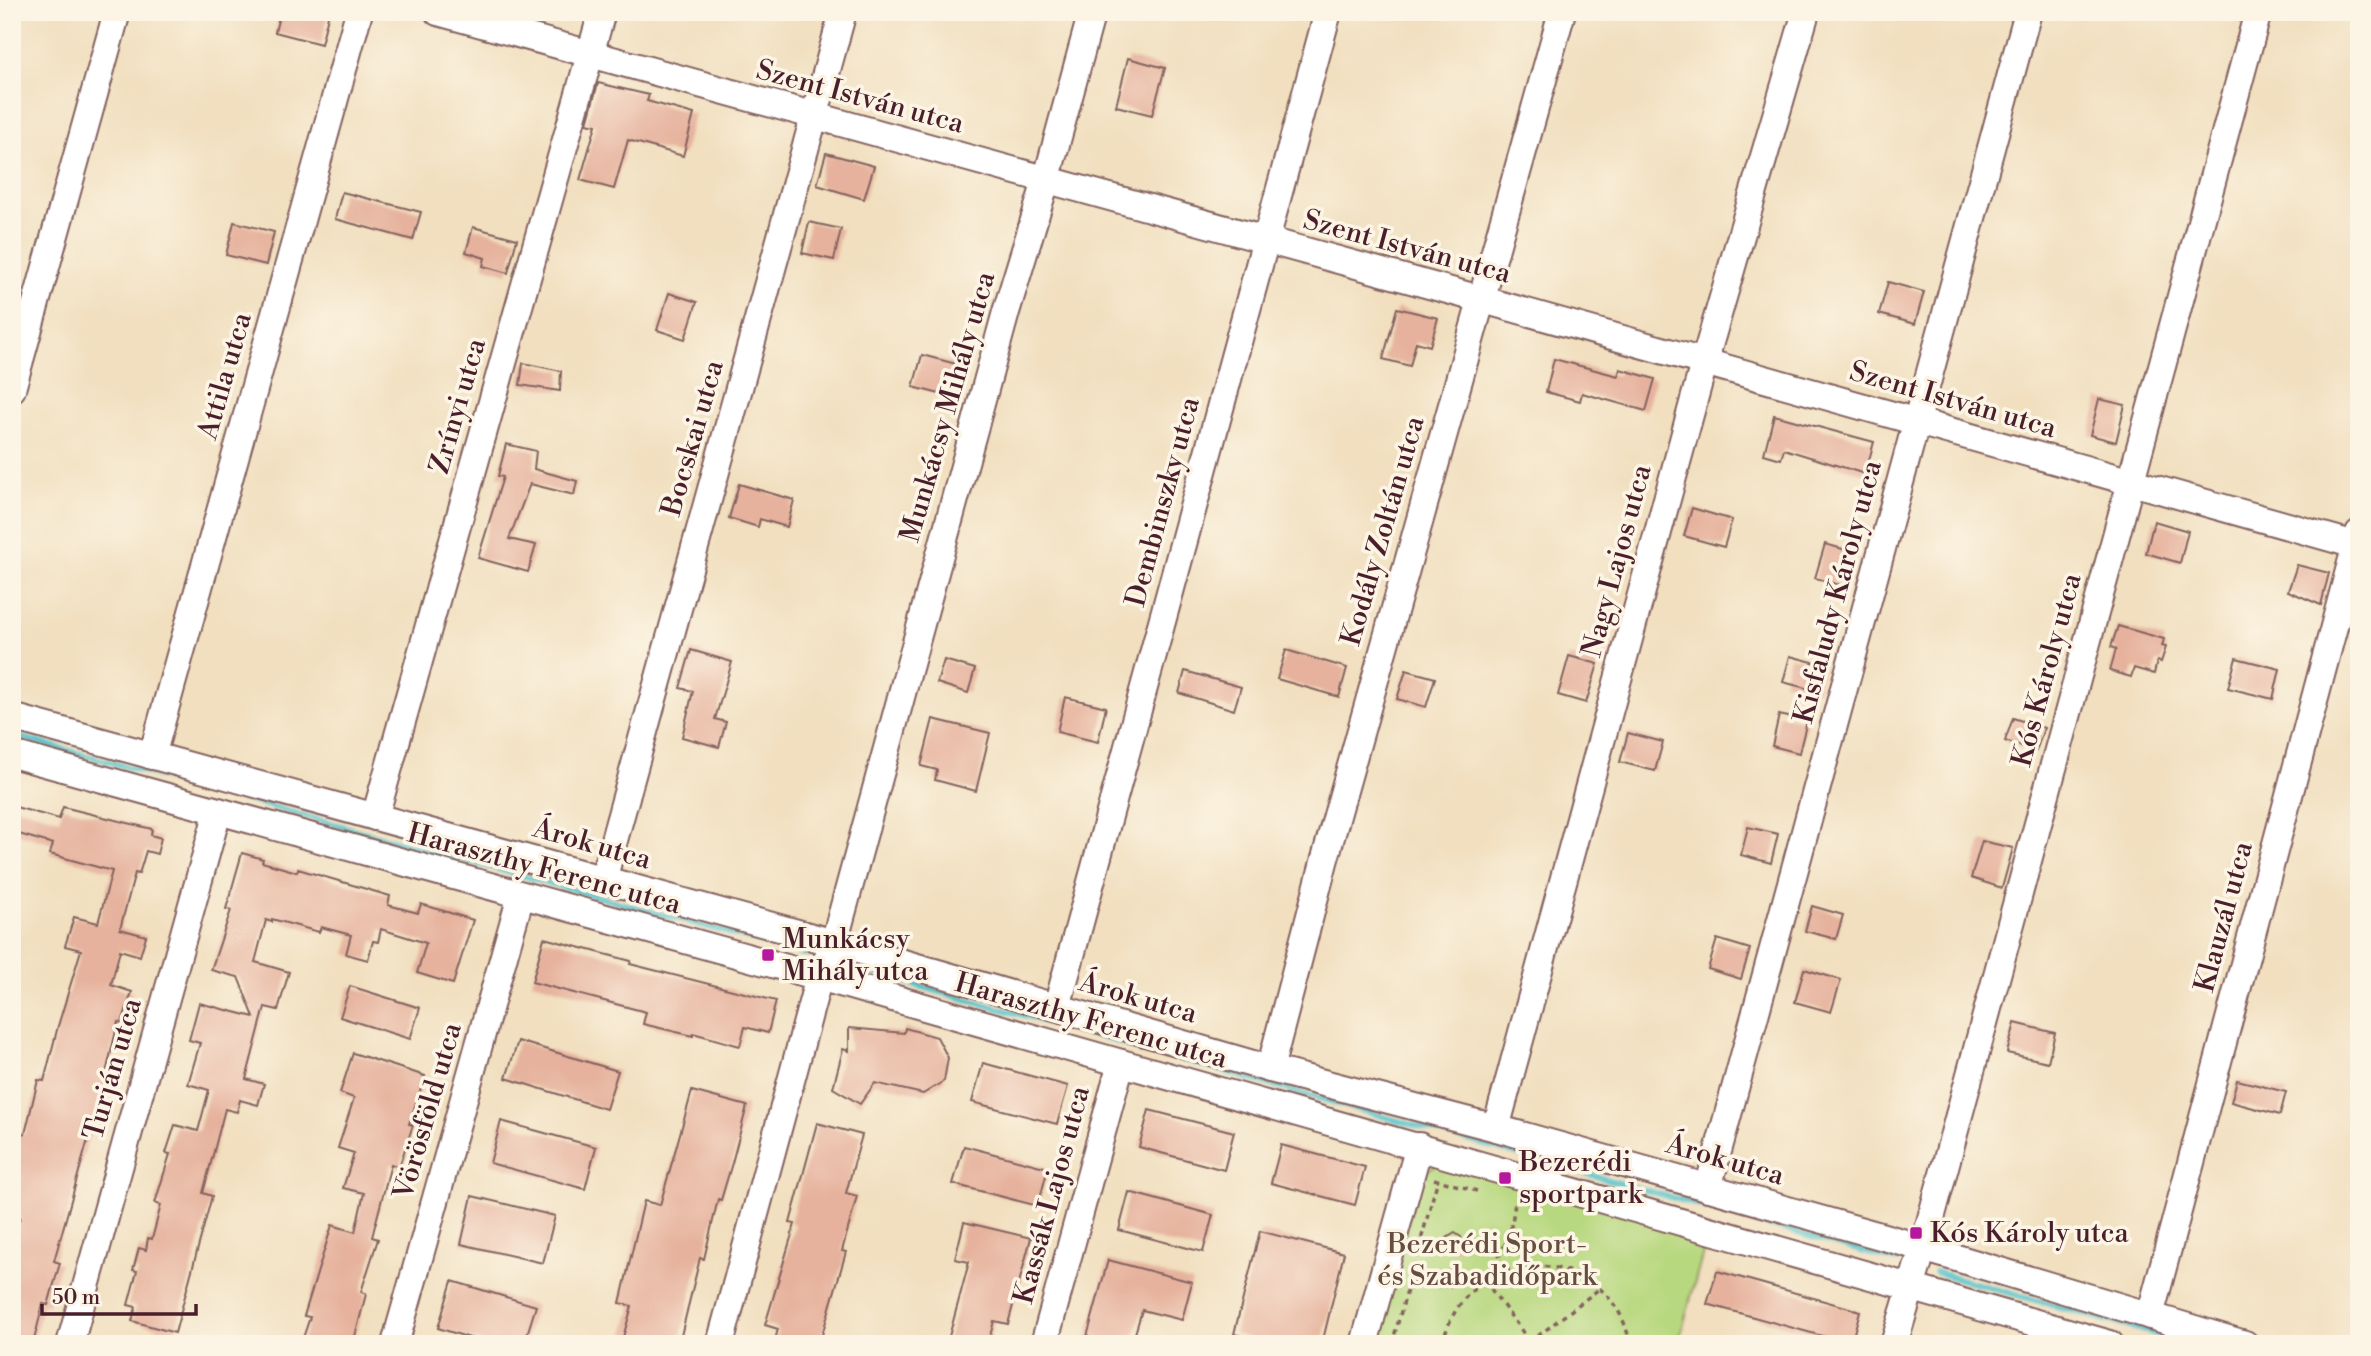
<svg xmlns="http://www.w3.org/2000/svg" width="2371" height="1356" viewBox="0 0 2371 1356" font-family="'Libre Bodoni',serif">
  <rect width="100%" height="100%" fill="#fcf5e5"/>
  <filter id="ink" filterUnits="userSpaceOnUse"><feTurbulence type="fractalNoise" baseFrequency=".0143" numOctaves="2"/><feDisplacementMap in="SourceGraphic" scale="14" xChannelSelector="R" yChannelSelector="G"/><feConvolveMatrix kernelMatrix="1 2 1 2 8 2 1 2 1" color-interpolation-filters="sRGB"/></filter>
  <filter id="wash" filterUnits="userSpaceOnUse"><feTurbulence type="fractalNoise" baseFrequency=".00686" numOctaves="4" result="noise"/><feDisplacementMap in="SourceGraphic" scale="28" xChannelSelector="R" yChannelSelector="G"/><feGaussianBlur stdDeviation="1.57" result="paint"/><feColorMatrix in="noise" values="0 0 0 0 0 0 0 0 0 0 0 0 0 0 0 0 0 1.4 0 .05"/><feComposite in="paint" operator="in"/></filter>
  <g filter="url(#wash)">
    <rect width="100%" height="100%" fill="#f1dfbf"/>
    <path fill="#b8d87f" stroke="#817c55" stroke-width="2" d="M1439,1162L1708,1234L1678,1344H1375L1421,1175Z"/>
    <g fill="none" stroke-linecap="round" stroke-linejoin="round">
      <g stroke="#55c2cc" stroke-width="6">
        <path d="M12,735L805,954"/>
        <path d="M852,967L1897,1261"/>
        <path d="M1935,1272L2192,1344"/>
      </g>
    </g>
    <g id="blocks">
      <g fill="#e6b29d">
        <path d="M280,12H329L321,44L275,32Z"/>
        <path d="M1128,58L1165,68L1152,115L1116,106Z"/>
        <path d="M598,83L649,95L647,101L694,114L683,156L628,140L614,189L580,180L596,125L587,123Z"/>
        <path d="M826,153L874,166L864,199L817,185Z"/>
        <path d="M342,192L421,212L413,240L335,219Z"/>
        <path d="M234,222L274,232L266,265L226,255Z"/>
        <path d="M809,222L841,229L834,260L802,253Z"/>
        <path d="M473,227L517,239L508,273L483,266L485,258L466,252Z"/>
        <path d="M1888,282L1924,292L1915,324L1879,314Z"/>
        <path d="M669,293L697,302L685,339L657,330Z"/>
        <path d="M1397,308L1438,318L1430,346L1416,342L1410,366L1383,359Z"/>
        <path d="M922,355L960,365L951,397L913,387Z"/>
        <path d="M1554,359L1618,376L1620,369L1655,379L1646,411L1582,393L1580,401L1546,392Z"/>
        <path d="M523,363L561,371L560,391L520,385Z"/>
        <path d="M2099,399L2125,405L2116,442L2090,435Z"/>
        <path d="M1774,415L1874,442L1865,474L1784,449L1781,459L1764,454Z"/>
        <path d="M506,444L536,451L534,469L577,481L574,495L530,484L509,539L536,545L528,572L478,558L503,477L498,476Z"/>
        <path d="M739,484L794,500L787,527L760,519L758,527L729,518Z"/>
        <path d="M1692,508L1732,520L1724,547L1684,536Z"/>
        <path d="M2154,521L2188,531L2180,563L2146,553Z"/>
        <path d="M1825,544L1857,553L1847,587L1815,578Z"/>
        <path d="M2297,565L2329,573L2321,605L2288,591Z"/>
        <path d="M2118,626L2164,639L2162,646L2166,647L2161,662L2157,661L2154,674L2134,668L2131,677L2110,671L2116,649L2111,647Z"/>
        <path d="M691,650L732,662L715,719L726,722L719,747L682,737L693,691L680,688Z"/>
        <path d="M1286,650L1347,668L1339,697L1277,679Z"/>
        <path d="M1569,656L1598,664L1586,703L1558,695Z"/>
        <path d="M1790,656L1824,665L1817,691L1783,682Z"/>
        <path d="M2236,658L2280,669L2273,699L2228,688Z"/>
        <path d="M944,660L975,669L968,693L937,683Z"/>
        <path d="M1406,670L1435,678L1426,707L1397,699Z"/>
        <path d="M1185,671L1241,687L1234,710L1179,693Z"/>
        <path d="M1065,697L1106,707L1098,742L1057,732Z"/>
        <path d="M1779,715L1807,721L1799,753L1772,746Z"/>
        <path d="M2013,718L2044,728L2036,751L2005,741Z"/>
        <path d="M933,719L990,733L976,791L935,780L937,770L921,766Z"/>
        <path d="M1628,733L1663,742L1655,771L1620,762Z"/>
        <path d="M12,806L59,819L63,807L152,829L151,835L161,838L157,854L146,851L139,874L135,873L120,929L146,936L140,956L120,950L111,985L132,992L122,1023L118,1022L91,1137L89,1136L54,1261L60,1263L48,1305L43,1304L33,1344L12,1342V1242L20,1217L12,1215V1130L25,1134L38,1080L44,1081L58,1026L81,950L65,946L74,917L98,923L112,871L50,854L53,844L12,832Z"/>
        <path d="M1748,827L1778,834L1771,863L1741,855Z"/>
        <path d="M1982,841L2013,848L2002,888L1971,878Z"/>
        <path d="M242,853L263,859L262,862L297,872L298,869L390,896L388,905L418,913L421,904L473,920L453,984L417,973L426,943L381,929L378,942L373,941L368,960L346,954L351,935L321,927L319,932L272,919V922L266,920L255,962L289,972L278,1010L265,1007L246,1079L264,1084L258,1105L240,1100L237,1112L225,1109L203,1193L212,1196L175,1333L132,1321L136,1307L128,1305L137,1271L133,1270L139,1248L146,1250L148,1238L152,1239L161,1205L155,1203L170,1154L166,1153L175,1125L198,1131L209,1090L188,1084L200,1043L189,1040L199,1003L254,1017L238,977L211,970L231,910L226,909Z"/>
        <path d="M1812,906L1843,915L1836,939L1805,931Z"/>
        <path d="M544,938L631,961L630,964L776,1001L768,1033L745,1027L740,1046L693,1033V1036L643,1024L646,1012L532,982Z"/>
        <path d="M1717,939L1750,949L1741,979L1708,969Z"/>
        <path d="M1804,969L1841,980L1831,1012L1795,1002Z"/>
        <path d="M350,986L420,1008L410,1039L340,1017Z"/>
        <path d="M2015,1023L2055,1033L2048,1062L2007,1053Z"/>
        <path d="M849,1028L904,1033L905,1028L937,1037L948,1058L944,1081L923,1094L875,1083L860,1104L833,1088L843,1049L849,1051Z"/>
        <path d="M518,1041L618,1071L606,1109L506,1078Z"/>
        <path d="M353,1053L425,1076L409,1124L413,1125L399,1167L391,1164L372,1237L378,1239L361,1292L366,1294L353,1344H301L310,1317L304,1316L332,1225L355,1232L364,1193L343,1188L354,1153L338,1148L354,1098L340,1093Z"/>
        <path d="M983,1063L1068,1086L1057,1124L972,1102Z"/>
        <path d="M2237,1080L2286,1092L2280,1115L2231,1102Z"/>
        <path d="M692,1091L747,1106L732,1163L721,1200L718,1199L704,1259L700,1258L679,1344H621L632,1306L620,1303L644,1201L660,1205Z"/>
        <path d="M1149,1110L1234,1132L1224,1170L1139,1147Z"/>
        <path d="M501,1121L596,1147L585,1189L490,1163Z"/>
        <path d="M817,1123L862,1135L846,1193L857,1196L842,1251L846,1252L820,1342L809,1338L808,1344H790L775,1340L778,1329L765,1325L795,1224L790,1223Z"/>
        <path d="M1281,1145L1365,1167L1355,1205L1271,1183Z"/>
        <path d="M964,1146L1048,1168L1038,1206L953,1184Z"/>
        <path d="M1129,1192L1213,1215L1203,1252L1119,1230Z"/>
        <path d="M472,1196L555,1216L543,1263L461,1244Z"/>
        <path d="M964,1222L1031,1238L1008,1324L994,1321L988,1344H947L969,1262L955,1259Z"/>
        <path d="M1260,1231L1344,1253L1322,1344H1271L1234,1334Z"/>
        <path d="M1455,1233L1461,1237L1463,1247L1454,1251L1442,1241Z"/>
        <path d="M1108,1260L1192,1282L1182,1320L1142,1310L1132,1344H1085Z"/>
        <path d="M1717,1271L1860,1311L1851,1344L1707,1304Z"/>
        <path d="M452,1281L536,1306L524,1344H489L438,1328Z"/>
      </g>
    </g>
  </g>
  <g filter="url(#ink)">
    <use href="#blocks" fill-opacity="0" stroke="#84625f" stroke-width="2"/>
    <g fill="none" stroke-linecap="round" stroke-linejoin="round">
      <defs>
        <g id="minor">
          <path d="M438,12L1480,299L2359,546"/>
          <path d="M12,389L117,12"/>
          <path d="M12,717L834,943L1270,1069L1496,1128L1923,1248L2245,1344"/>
          <path d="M12,754L819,977L2110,1344"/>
          <path d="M152,756L359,12"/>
          <path d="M375,817L602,12"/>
          <path d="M603,880L843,12"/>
          <path d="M1057,1007L1328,12"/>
          <path d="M1270,1069L1324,862L1562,12"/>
          <path d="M1496,1128L1704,363L1806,12"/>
          <path d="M1708,1188L2028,12"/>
          <path d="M2150,1316L2359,533"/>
          <path d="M70,1344L218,811"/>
          <path d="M395,1344L521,895"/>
          <path d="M720,1344L819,977L834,943L1006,312L1046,181L1092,12"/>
          <path d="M1044,1344L1121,1063"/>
          <path d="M1364,1344L1419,1146"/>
          <path d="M1894,1344L1923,1248L2258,12"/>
        </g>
      </defs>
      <use href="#minor" stroke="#84625f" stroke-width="30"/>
      <g stroke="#84625f" stroke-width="3.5" stroke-dasharray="5 5" stroke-linecap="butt">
        <path d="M1434,1179L1477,1191"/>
        <path d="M1485,1281L1530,1342"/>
        <path d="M1409,1283C1476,1297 1509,1267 1515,1201"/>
        <path d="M1530,1342L1599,1289"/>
        <path d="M1392,1344L1438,1179"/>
        <path d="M1443,1344C1463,1241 1612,1240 1630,1344"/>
      </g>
      <use href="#minor" stroke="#fff" stroke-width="26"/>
    </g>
  </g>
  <g fill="#b5179e" stroke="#fcf5e5" stroke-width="2.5">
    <rect x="761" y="948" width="14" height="14" rx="3.5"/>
    <rect x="1498" y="1171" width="14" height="14" rx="3.5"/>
    <rect x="1909" y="1226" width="14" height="14" rx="3.5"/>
  </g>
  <g text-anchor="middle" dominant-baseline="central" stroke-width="7" stroke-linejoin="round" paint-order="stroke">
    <g font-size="28" fill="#4a1f2b" stroke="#fcf5e5">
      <text transform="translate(860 97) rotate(15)">Szent István utca</text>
      <text transform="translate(1407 247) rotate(15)">Szent István utca</text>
      <text transform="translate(225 376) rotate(-74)">Attila utca</text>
      <text transform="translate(1953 400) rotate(16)">Szent István utca</text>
      <text transform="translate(458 406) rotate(-74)">Zrínyi utca</text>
      <text transform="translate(948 407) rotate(-74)">Munkácsy Mihály utca</text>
      <text transform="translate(693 438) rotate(-74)">Bocskai utca</text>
      <text transform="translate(1163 502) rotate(-75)">Dembinszky utca</text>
      <text transform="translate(1383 531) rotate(-74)">Kodály Zoltán utca</text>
      <text transform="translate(1617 561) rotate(-75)">Nagy Lajos utca</text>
      <text transform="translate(1838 592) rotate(-75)">Kisfaludy Károly utca</text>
      <text transform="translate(2047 670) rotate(-75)">Kós Károly utca</text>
      <text transform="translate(592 844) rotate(16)">Árok utca</text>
      <text transform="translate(544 869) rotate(15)">Haraszthy Ferenc utca</text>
      <text transform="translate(2224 917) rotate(-75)">Klauzál utca</text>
      <text transform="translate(1138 998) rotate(16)">Árok utca</text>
      <text transform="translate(1091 1021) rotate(16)">Haraszthy Ferenc utca</text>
      <text transform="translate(113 1069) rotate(-74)">Turján utca</text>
      <text transform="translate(428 1111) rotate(-74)">Vörösföld utca</text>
      <text transform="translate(1725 1160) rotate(16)">Árok utca</text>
      <text transform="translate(1052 1195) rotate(-75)">Kassák Lajos utca</text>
    </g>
    <g font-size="28" fill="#4a1f2b" stroke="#fcf5e5" text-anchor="start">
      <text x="782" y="939">Munkácsy<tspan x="782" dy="32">Mihály utca</tspan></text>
      <text x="1519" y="1162">Bezerédi<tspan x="1519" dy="32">sportpark</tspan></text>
      <text x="1930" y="1233">Kós Károly utca</text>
    </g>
    <g font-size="28" fill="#664d40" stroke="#fcf5e5">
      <text x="1487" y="1244">Bezerédi Sport-<tspan x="1487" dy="32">és Szabadidőpark</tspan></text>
    </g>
  </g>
  <rect width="2371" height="1356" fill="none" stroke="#fcf5e5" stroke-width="42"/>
  <path d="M42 1304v10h154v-10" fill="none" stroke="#4a1f2b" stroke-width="3.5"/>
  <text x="52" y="1304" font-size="21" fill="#4a1f2b" stroke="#fcf5e5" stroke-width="5" paint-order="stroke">50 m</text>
</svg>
